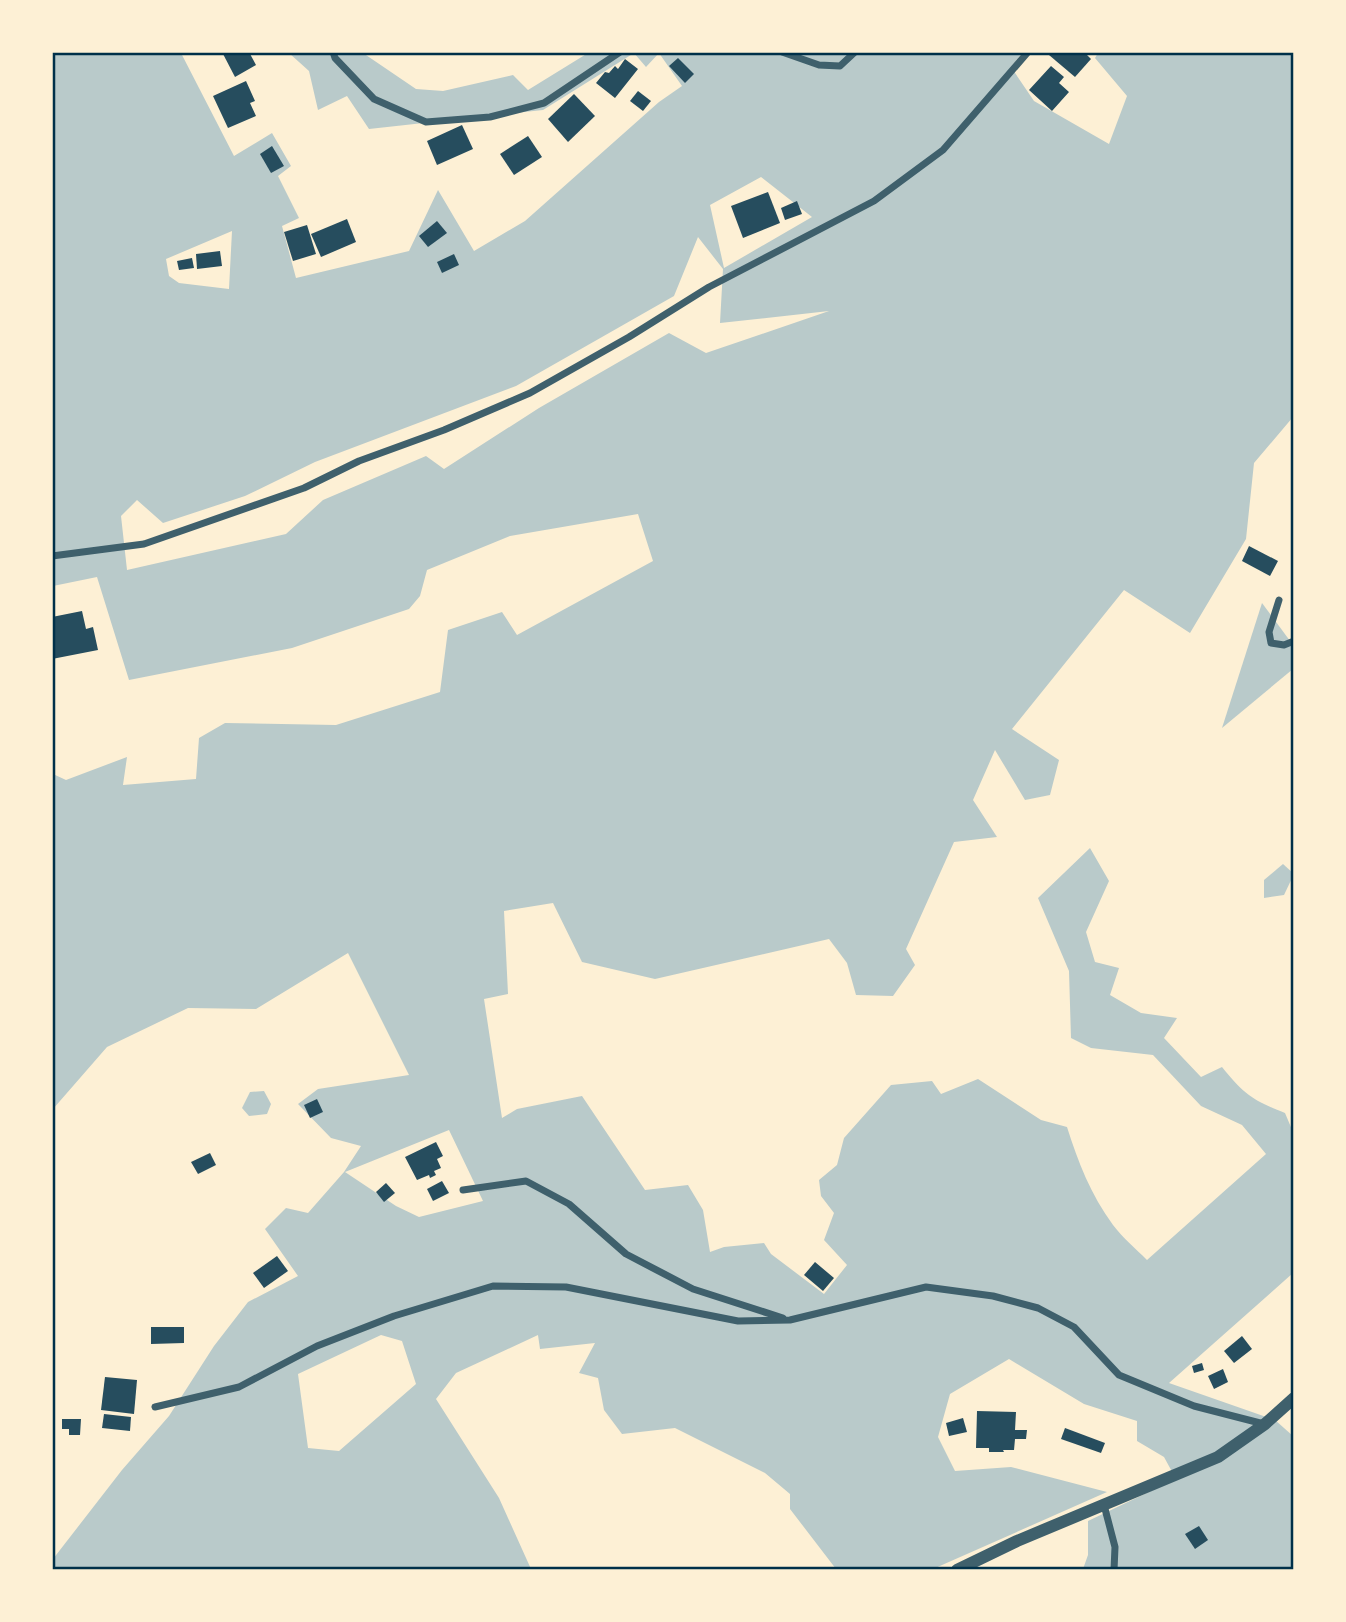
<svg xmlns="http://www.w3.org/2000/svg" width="1346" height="1622" viewBox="0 0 1346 1622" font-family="Lato,sans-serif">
  <rect width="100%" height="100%" fill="#fdf0d5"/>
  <g fill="#b9caca" fill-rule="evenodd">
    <path d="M53,53H181L234,156L272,133L291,166L278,176L299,218L282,226L296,278L409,251L438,190L474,251L525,221L659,102L682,86L659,53L646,67L634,53L543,110L369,129L347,96L318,110L309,71L289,53H363L416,89L443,91L513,75L528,90L588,53H1022L1011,67L1034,101L1109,144L1127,96L1095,58L1098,53H1293V417L1254,463L1246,539L1190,633L1124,590L1012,729L1059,760L1050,795L1025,800L995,750L973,800L997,837L954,842L906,949L915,965L893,996L856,995L847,963L829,939L655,979L582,962L553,903L504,911L508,994L484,999L502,1118L517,1109L582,1096L645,1190L688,1185L703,1210L710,1252L724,1247L764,1243L771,1254L824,1294L847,1265L824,1240L834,1213L821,1196L819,1180L837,1165L844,1138L891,1085L932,1081L941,1094L978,1079L1041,1120L1067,1127C1078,1162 1091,1195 1113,1225C1123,1238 1136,1249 1147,1260L1266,1154L1242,1125L1201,1106L1153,1055L1091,1048L1071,1038L1069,971L1038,898L1090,848L1109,881L1086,932L1095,962L1119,968L1110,995L1141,1013L1177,1018L1164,1038L1201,1077L1222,1067C1244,1094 1252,1100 1285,1113L1293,1132V1273L1169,1383L1275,1420L1293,1436V1569H1083L1088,1555V1521L1176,1479L1164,1457L1137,1441V1421L1084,1404L1009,1359L950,1394L938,1437L955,1471L1011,1467L1107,1492L933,1569H836L790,1509V1494L765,1473L675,1428L622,1434L604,1410L598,1378L579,1373L595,1343L540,1349L538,1335L456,1373L436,1399L499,1498L531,1569L53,1570V1559L122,1470L169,1416L214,1346L248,1302L298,1276L265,1229L286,1208L308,1213L344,1172L361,1146L331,1138L298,1104L318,1089L409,1075L348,953L256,1009L188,1008L107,1047L53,1109V774L66,780L127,757L123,785L196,779L199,738L225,723L336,725L440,692L448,630L502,612L517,635L653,561L638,514L510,536L427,570L420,596L409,609L292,648L129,680L97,577L53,586ZM761,177L812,217L724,268L710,205ZM232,231L229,289L179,283L169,276L166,259ZM698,237L723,269L720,323L829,311L706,353L669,333L539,408L444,469L426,456L323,500L286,534L127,570L121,516L137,500L163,523L245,496L315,462L516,386L674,296ZM449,1130L483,1201L419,1217L396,1206L345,1172ZM381,1335L402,1341L416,1384L339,1451L308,1448L298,1374Z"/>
    <path d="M1262,603L1293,645V669L1222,728Z"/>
    <path d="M1283,864L1294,874L1284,895L1264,898V880Z"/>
    <path d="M264,1091L271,1104L267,1114L249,1116L242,1108L250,1092Z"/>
  </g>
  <g fill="#264d5e">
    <path d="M222,52H249L256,65L235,77Z"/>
    <path d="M1051,52H1084L1091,59L1075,77L1049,55Z"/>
    <path d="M678,58L694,74L685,83L669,66Z"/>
    <path d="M625,59L638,69L615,98L596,83L605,72L609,73L615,66L618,69Z"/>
    <path d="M1051,66L1064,77L1059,83L1069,92L1052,111L1029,90Z"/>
    <path d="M246,81L255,101L250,103L256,116L228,128L213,96Z"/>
    <path d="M638,91L651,101L643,111L630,101Z"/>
    <path d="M574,94L595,116L568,142L548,119Z"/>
    <path d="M462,125L473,149L437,165L427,141Z"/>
    <path d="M528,136L542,157L514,175L500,154Z"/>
    <path d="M272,146L284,166L271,173L260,154Z"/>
    <path d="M768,192L780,223L743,238L731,206Z"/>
    <path d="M797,201L802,214L785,220L781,208Z"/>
    <path d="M347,219L356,242L321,257L311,234Z"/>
    <path d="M437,221L447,233L428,247L419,236Z"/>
    <path d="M307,225L316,254L293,261L284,232Z"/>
    <path d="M220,251L222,266L197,269L196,254Z"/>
    <path d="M454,254L459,265L442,273L437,262Z"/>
    <path d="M192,258L194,268L179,270L177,261Z"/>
    <path d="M1249,546L1278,561L1270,576L1242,561Z"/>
    <path d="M82,611L86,629L93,627L98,650L52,659V617Z"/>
    <path d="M317,1099L323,1112L310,1118L304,1105Z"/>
    <path d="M436,1142L443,1156L437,1159L441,1168L434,1171L436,1175L430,1178L429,1175L417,1180L405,1157Z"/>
    <path d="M210,1153L216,1165L198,1174L191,1162Z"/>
    <path d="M442,1181L449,1193L433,1201L427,1189Z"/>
    <path d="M386,1183L395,1193L384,1202L376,1192Z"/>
    <path d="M277,1256L288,1271L264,1288L253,1273Z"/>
    <path d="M815,1262L834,1278L823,1291L804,1275Z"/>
    <path d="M151,1327H184V1343L151,1344Z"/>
    <path d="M1242,1336L1252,1349L1234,1363L1224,1351Z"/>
    <path d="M1202,1363L1204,1370L1194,1373L1192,1366Z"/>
    <path d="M1223,1369L1228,1382L1214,1389L1208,1376Z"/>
    <path d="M105,1377L137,1380L134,1414L101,1410Z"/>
    <path d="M977,1411L1016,1412L1015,1430H1027L1026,1439H1015L1014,1450H1003L1004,1452H989V1448H976Z"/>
    <path d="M104,1414L131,1417L130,1431L102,1428Z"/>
    <path d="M963,1418L967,1432L949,1436L946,1423Z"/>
    <path d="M62,1419H81L80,1435H69V1429H62Z"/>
    <path d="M1065,1428L1105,1443L1101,1453L1061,1439Z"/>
    <path d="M1199,1526L1208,1540L1195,1549L1185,1534Z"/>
  </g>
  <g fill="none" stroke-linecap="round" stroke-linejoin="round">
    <g stroke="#3f606c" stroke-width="7">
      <path d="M333,52L335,58L374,99L426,122L490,117L544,103L620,52"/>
      <path d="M782,52L819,65L840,66L855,52"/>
      <path d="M52,556L144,544L304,488L359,461L444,430L530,393L629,337L709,287L874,201L943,150L1028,52"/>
      <path d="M1279,600L1269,632L1271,643L1284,645L1294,641"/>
      <path d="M463,1190L526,1181L569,1204L626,1254L693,1289L783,1318"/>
      <path d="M155,1407L239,1387L317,1346L394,1316L493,1286L566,1287L738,1321L790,1320L926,1287L993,1296L1038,1308L1074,1327L1119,1375L1194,1406L1264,1424"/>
      <path d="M1104,1505L1115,1547L1114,1570"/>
    </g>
    <path stroke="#3f606c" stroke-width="12" d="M957,1570L1017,1541L1218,1457L1265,1424L1294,1398"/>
  </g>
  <rect width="1346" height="1622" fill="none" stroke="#fdf0d5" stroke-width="108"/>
  <rect x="54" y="54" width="1238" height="1514" fill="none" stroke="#003049" stroke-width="2.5"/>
</svg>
